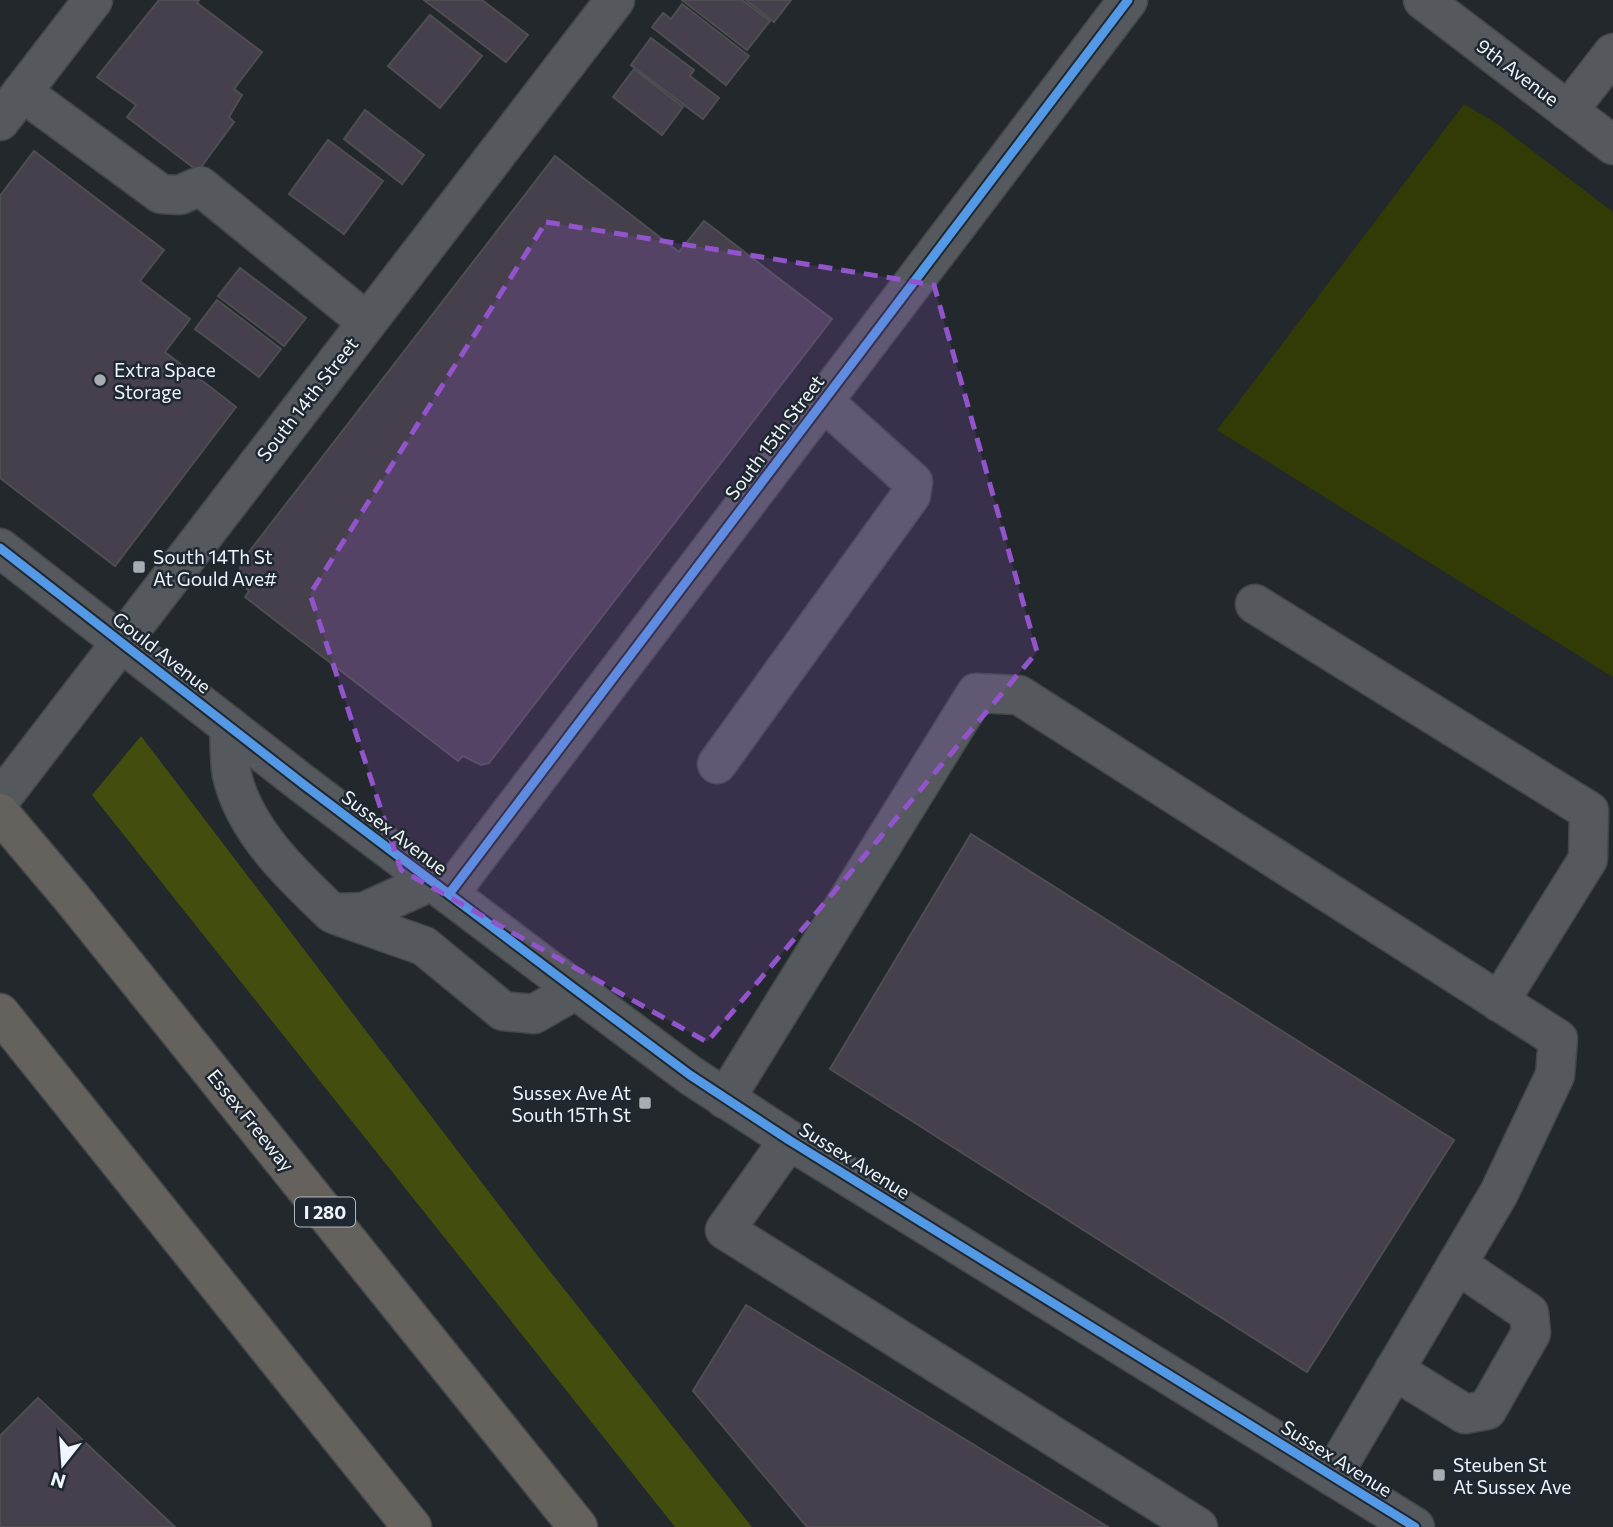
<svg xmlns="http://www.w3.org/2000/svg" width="1613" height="1527" viewBox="0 0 1613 1527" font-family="Commissioner,sans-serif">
  <rect width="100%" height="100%" fill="#23282c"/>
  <path fill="#323a06" d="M1464,104L1496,123L1613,212V677L1217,430Z"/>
  <path fill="#424d0e" d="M141,736L534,1251L752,1527H675L92,795Z"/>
  <g fill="#463f4c" stroke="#4e4e52" stroke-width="2">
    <path d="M159,0H199L197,3L262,52L234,89L242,95L229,117L234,122L198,171L127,117L136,105L97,77Z"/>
    <path d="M424,0H482L528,35L506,62Z"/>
    <path d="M682,0H742L770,21L747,50Z"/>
    <path d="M746,0H791L774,22Z"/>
    <path d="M682,4L749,56L726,85L652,27L663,13L671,19Z"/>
    <path d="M430,15L482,56L440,108L388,66Z"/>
    <path d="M651,38L694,70L690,76L719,98L703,119L631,65Z"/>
    <path d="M634,69L683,107L662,135L613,97Z"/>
    <path d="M365,110L424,155L402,184L344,139Z"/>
    <path d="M328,140L383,181L344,234L289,194Z"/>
    <path d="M34,151L164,250L140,281L190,319L165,352L236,407L115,566L0,478V196Z"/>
    <path d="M555,156L679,252L704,221L832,319L489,763L481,765L463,756L458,761L245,597L249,591L239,580V572L242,561Z"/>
    <path d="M240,268L306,318L284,346L218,296Z"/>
    <path d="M217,300L281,349L259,377L195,329Z"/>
    <path d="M971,834L1454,1140L1307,1372L830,1069Z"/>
    <path d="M746,1305L1108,1527H807L693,1391Z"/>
    <path d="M38,1398L175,1527H0V1436Z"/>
  </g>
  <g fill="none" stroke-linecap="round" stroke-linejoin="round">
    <defs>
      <g id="minor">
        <path d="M1423,0L1613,145"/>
        <path d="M22,92L161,194L180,195L200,186L367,322"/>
        <path d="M1568,111L1613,53"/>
        <path d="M0,121L93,0"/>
        <path d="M0,548L303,784L576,990L690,1075L789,1140L1415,1527"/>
        <path d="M1255,604L1589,811L1588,859L1499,1002"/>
        <path d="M229,726C230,742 229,760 232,775C244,830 293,876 332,913L364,912L432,881"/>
        <path d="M717,764L911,495L913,482L823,401"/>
        <path d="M0,800L615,0"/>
        <path d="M449,894L1128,0"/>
        <path d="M336,915L424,946L503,1011L534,1014L576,990"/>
        <path d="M725,1099L976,693L1019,695L1558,1039L1555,1075L1499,1193L1332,1476"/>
        <path d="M789,1140L725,1230L1198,1527"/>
        <path d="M1394,1370L1465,1414L1487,1410L1531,1333L1529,1313L1457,1264"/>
      </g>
      <g id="highway">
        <path d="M0,813L71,897L578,1527"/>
        <path d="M0,1013L412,1527"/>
      </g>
    </defs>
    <use href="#minor" stroke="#42474a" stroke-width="41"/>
    <use href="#highway" stroke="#42474a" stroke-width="41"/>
    <use href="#minor" stroke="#55595d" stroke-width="38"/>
    <use href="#highway" stroke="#65615d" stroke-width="38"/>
    <defs>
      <g id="cycleway">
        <path d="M0,548L303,784L576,990L690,1075L789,1140L1415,1527"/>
        <path d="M449,894L1128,0"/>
      </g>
    </defs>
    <use href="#cycleway" stroke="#1f2830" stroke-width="13"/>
    <use href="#cycleway" stroke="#5399e6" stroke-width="9"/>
  </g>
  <path fill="#9254cb" fill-opacity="0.2" stroke="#9254cb" stroke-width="5" stroke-dasharray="14 9" stroke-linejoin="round" d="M546,222L934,285L1037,652L707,1042L401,870L310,594Z"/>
  <g fill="#a8adb2" stroke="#1f2830" stroke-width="2.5">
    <circle cx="100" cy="380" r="7"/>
    <rect x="132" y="560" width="14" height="14" rx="3.5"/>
    <rect x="638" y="1096" width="14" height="14" rx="3.5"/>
    <rect x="1432" y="1468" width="14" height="14" rx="3.5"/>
  </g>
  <g text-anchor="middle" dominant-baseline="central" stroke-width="5" stroke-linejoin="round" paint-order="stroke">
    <rect fill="#1f2830" stroke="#b1b8bd" stroke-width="2" x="295" y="1197.5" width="60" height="29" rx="5"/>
    <g font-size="18" font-weight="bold" fill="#eff5fa">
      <text x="325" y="1212">I 280</text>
    </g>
    <g font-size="19" fill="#eff5fa" stroke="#1f2830">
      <text transform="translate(1518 72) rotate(37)">9th Avenue</text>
      <text transform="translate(307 399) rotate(-52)">South 14th Street</text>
      <text transform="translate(774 437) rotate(-53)">South 15th Street</text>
      <text transform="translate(162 652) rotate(38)">Gould Avenue</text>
      <text transform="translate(395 832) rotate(37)">Sussex Avenue</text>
      <text transform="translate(251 1120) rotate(51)">Essex Freeway</text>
      <text transform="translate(855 1160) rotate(32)">Sussex Avenue</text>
      <text transform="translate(1337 1458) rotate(32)">Sussex Avenue</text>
    </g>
    <g font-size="19" fill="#eff5fa" stroke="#1f2830" text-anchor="start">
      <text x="114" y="369">Extra Space<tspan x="114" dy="22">Storage</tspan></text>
      <text x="153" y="556">South 14Th St<tspan x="153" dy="22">At Gould Ave#</tspan></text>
      <text x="631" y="1092" text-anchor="end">Sussex Ave At<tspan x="631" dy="22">South 15Th St</tspan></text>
      <text x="1453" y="1464">Steuben St<tspan x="1453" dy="22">At Sussex Ave</tspan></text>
    </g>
  </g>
  <g transform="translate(63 1464) rotate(197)" stroke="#1f2830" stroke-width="5" paint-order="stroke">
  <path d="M0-5L12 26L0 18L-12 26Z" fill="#eff5fa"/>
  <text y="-10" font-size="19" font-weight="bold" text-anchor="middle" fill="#eff5fa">N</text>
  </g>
</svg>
